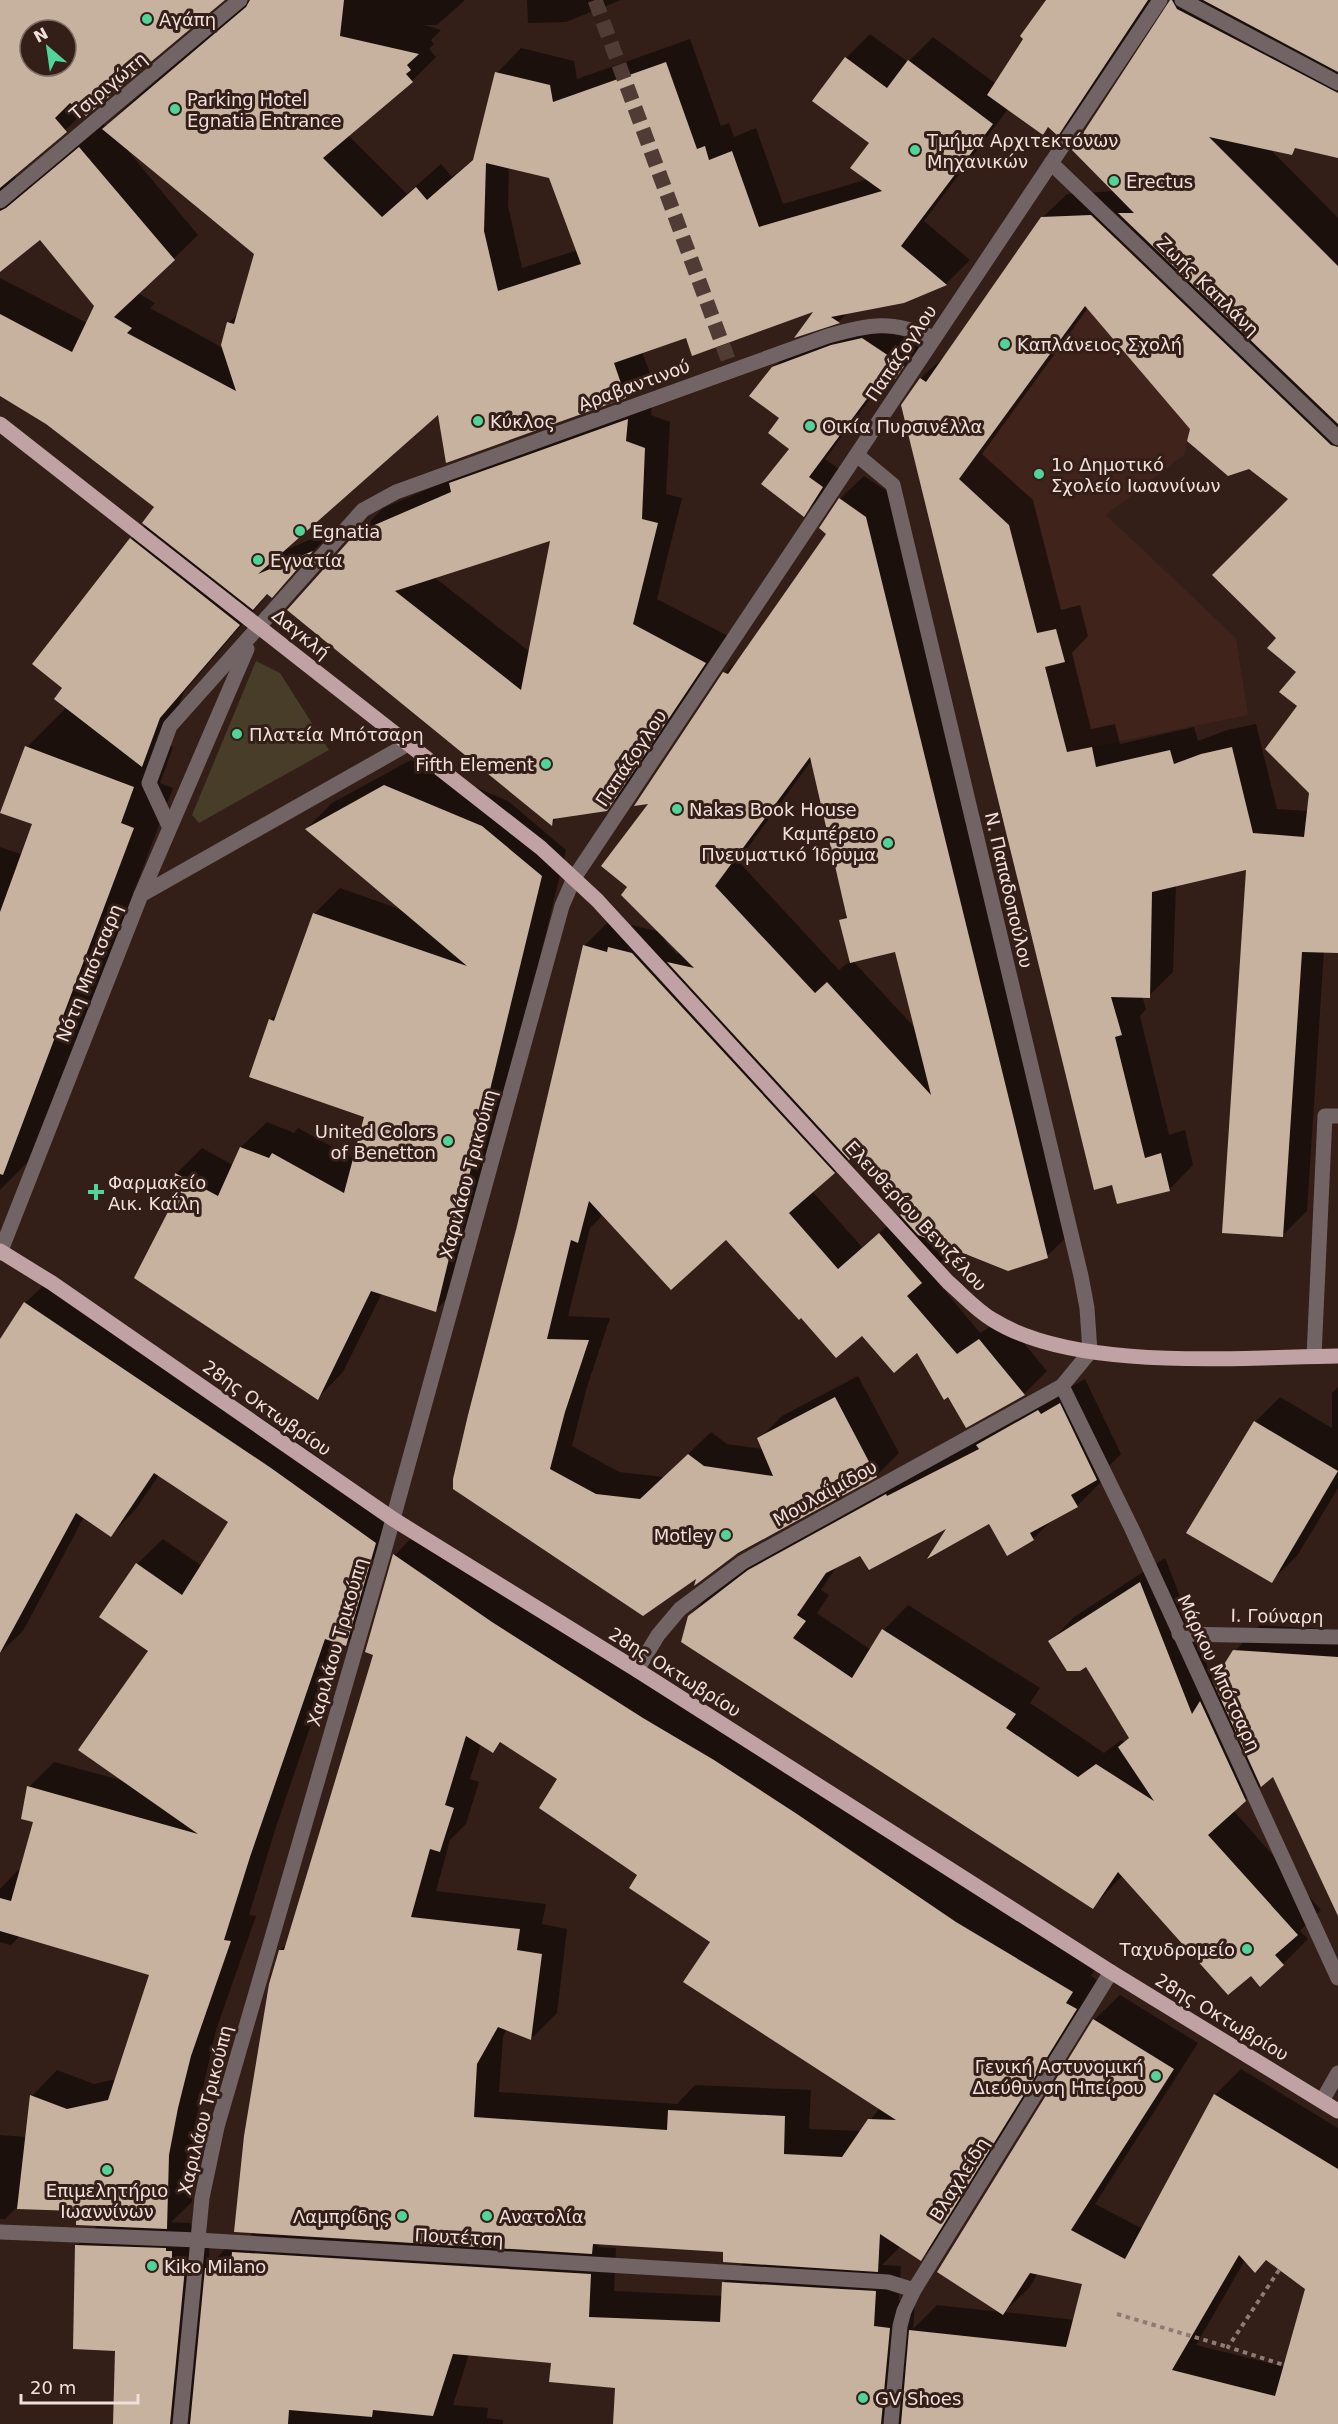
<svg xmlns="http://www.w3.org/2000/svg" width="1338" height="2424" viewBox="0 0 1338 2424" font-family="'DejaVu Sans',sans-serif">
  <rect width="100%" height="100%" fill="#341e18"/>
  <path fill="#40231b" d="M1087,215L1128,247L1237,369L1196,406L1184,455L1106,515L1236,638L1248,715L991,768L903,414L1041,217Z"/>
  <path fill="#473d28" d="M256,661L280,673L329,750L199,823L192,815Z"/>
  <g fill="#0007" fill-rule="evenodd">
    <path d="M0,0H222L84,113L15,175L17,184L26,187L32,185L104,124L106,126L128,105L250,0H465L437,25H424L441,30L431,40L434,44L429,49L436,57L412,81L348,135L407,194L441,164L452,177L476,157L497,73L521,48L574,61L577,79L690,39L721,126L729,123L734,137L756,128L783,204L868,179L871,143L846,58L870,34L908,62L933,37L996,84L1047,1L1042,0H1155L1082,110L1058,134L1050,126L1042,133L1008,109L924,221L970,260L946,284L903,302L849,312L839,321L798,335L818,309L687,336L642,352L650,373L626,397L439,412L283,551L333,530L272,596L268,593L262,599L263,600L184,692L164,743L173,747L160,783L173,788L34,1156L0,1190V847L23,855L34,823L27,747L67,707L64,687L131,539L146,524L156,507L47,423L0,396V278L87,323L96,306L40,238L0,270ZM30,30H66V66H30ZM124,146L255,253L238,313L229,323L223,348L150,308L155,303L138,293L198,235ZM509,167L550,177L578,250L522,268L508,206Z"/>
    <path d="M527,0H621L566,22L528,23Z"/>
    <path d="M1170,0H1338V157L1297,147L1291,153L1269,148L1338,218V952L1324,951L1307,1211L1283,1235L1248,868L1176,885L1173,972L1149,996H1142L1146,1009L1140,1016L1169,1135L1185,1130L1193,1165L1169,1190L1118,1202L903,405L921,378L946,355L1042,218L1067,194L1115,191ZM1088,308L1192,428L1250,468L1290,499L1278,638L1298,672L1299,706L1310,793L1308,811L1277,809L1256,724L1227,730L1198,741L1194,727L1120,744L1115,724L1091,729L1072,653L1088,636L1080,605L1061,610L1033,500L982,454Z"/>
    <path d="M880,321L920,348L896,376L894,367L825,459L839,469L821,497L803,515L791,449L781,418L773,368L791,350Z"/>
    <path d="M653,395L651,415L670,422L666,494L682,498L657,599L730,637L632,783L607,809L558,817L551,824L289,610L383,508ZM551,539L530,652L434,577Z"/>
    <path d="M864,476L890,493L1071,1233L1047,1256L923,1235L944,1259L930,1273L980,1333L1003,1318L1047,1371L1024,1394L967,1426L949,1395L918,1351L801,1316L726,1238L602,1213L600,1218L590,1228L568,1316L610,1318L587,1387L572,1446L619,1472L664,1477L711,1432L727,1444L763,1449L759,1439L782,1416L858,1376L899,1453L876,1476L698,1576L455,1488L584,946L607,923L628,929L632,925L660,932L629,886L651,802L725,673L747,651L828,533L840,499ZM812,760L848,914L841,921L851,960L839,970L738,861ZM666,939L679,952L677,954L664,940ZM896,950L916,1029L853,961ZM859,1149L910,1207L862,1247L812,1191Z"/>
    <path d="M411,760L508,801L566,850L461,1285L436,1310L382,1293L343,1372L318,1398L172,1206L177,1173L202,1148L233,1165L241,1147L267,1122L294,1133L298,1128L354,1159L366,1116L270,1020L280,1011L314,914L340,888L402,910L307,828L332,803Z"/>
    <path d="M51,1278L297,1442L401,1517L371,1619L346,1644L339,1642L275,1830L249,1915L256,1916L216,2030L194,2128L192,2202L171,2222L191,2223V2226H197L210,2243L208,2267L232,2242H244L254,2232L280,1950L287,1943L374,1654L395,1555L420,1529L1098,1965L1091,1976L1101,1983L946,2233L920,2259L901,2246L882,2265L901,2266L899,2301L915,2303L913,2329L937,2305L1001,2312L1094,2020L1120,1995L1198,2043L1095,2204L1143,2229L1215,2095L1241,2069L1338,2128V2424H615L616,2387L552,2362L469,2354L453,2405L488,2408L487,2418L503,2420V2424H115L116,2349L77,2245L98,2225L77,2209L17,2207L5,2219H0V2135L27,2137L32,2096L57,2070L94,2084L117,2079L151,1974L21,1935L11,1945L0,1942V1889L18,1870L21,1871L35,1821L29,1787L54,1762L124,1781L150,1650L137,1564L163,1539L202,1566L231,1522L159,1475L136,1509L111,1535L84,1517L23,1631L0,1653V1342L25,1303ZM502,1742L559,1779L639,1874L713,1941L880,2108L861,2131L809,2129L811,2090L695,2085L677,2104L499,2092L503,2037L507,2029L531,2039L557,2013L567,1929L542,1924L546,1904L436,1891L450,1840L466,1824L479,1782L470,1779L481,1744L493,1751ZM601,2243L725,2251L744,2262L724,2282L723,2296L614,2291L616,2248L597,2247ZM1267,2259L1307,2288L1285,2367L1196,2345L1245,2260ZM1038,2273L1084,2283L1075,2320L1004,2312L1029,2288Z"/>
    <path d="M1085,1379L1121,1454L1099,1476L1102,1481L1077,1506L1053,1519L1033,1539L990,1522L950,1525L861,1554L837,1566L821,1590L829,1595L817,1613L871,1650L884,1630L908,1605L1040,1688L1030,1703L1104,1753L1121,1740L1125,1742L1130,1737L1086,1665L1050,1642L1074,1617L1165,1558L1214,1683L1235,1651L1260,1625L1338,1630V1913L1273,1775L1233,1810L1321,1910L1300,1931L1308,1939L1283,1964L1251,1973L1123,1875L1093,1907L689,1616L714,1591L775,1546Z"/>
    <path d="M1338,1387V1488L1297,1556L1271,1581L1255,1422L1280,1397L1332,1428V1393Z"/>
  </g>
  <g fill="#c7b19f" fill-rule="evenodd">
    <path d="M0,0H225L86,116L70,103L55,118L67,132L0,188ZM30,30H66V66H30Z"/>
    <path d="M250,0H344L340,36L419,54L407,65L411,70L406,74L413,82L323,158L382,217L416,187L427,200L473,160L495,72L550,85L553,102L666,62L697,149L705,146L709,160L732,151L759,227L882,191L850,168L869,143L812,101L845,57L887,88L908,60L993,124L901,246L947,285L904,303L831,317L840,323L794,338L813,312L692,356L686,338L614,363L626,398L446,463L438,415L258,574L313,551L272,598L267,594L253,610L142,523L154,507L46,424L0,396V314L72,352L94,306L40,240L0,272V211L6,208L79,147L175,260L114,317L132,328L127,333L236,391L221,345L227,322L234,324L254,254L102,129L246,7ZM486,163L549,178L581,264L498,291L484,231Z"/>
    <path d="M1046,0H1148L1058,136L1048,127L1043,135L987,95L1023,39L1020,36Z"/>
    <path d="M1170,0H1172L1177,9L1338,93V158L1295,148L1292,155L1209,137L1338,266V424L1118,213H1134L1072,150Z"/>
    <path d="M1203,0H1338V72Z"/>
    <path d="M1091,215L1331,445L1338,447V953L1302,952L1283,1237L1222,1233L1246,870L1152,892L1150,998L1111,997L1122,1035L1115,1037L1145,1158L1161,1153L1170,1191L1117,1204L1112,1185L1094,1190L901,405L920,378L926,382L1041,217ZM1085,306L1190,429L1187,441L1228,476L1249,469L1288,499L1212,575L1276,638L1267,648L1296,672L1279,692L1297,706L1265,749L1309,793L1304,837L1253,833L1232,747L1201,754L1174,764L1170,750L1096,767L1092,747L1067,752L1045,667L1065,662L1056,629L1037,633L1009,525L959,479Z"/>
    <path d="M862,338L904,366L895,379L892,365L809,477L823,487L804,517L761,484L789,449L768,433L779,418L749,396L772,367L831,345Z"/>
    <path d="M628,419L626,441L645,448L642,519L658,523L633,624L706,663L607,811L553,819L552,826L287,610L356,533L451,492L449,483ZM550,541L521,690L395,591Z"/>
    <path d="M839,498L866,517L1048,1258L1008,1271L918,1235L900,1215L909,1208L859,1151L849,1160L667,962L694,968L621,895L627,887L601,866L648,804L634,806L723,672L728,674L826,534L819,528ZM810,757L847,918L839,920L850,963L895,952L931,1095L827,982L815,993L715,886Z"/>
    <path d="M130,538L240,625L160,718L142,767L54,699L62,688L32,664Z"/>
    <path d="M25,746L134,787L121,823L134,828L3,1175L0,1174V912L32,824L0,813Z"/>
    <path d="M384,785L482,826L542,876L436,1312L371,1291L318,1400L134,1278L171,1206L175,1173L218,1196L240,1147L269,1158L272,1153L344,1193L364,1117L249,1077L269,1019L274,1021L313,913L467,966L305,829Z"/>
    <path d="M583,945L607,952L608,947L632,953L835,1173L789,1213L838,1269L879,1233L922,1283L907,1296L957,1354L979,1339L1025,1395L966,1428L948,1397L944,1400L917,1353L894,1373L862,1336L836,1358L801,1318L799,1320L726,1240L671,1290L589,1201L578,1243L571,1240L547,1339L589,1340L565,1412L550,1469L596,1494L640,1499L688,1454L704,1466L773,1476L757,1438L835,1397L877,1477L738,1553L694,1586L696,1579L643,1616L453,1489V1479L468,1415L517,1226Z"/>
    <path d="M24,1302L271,1468L376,1543L346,1646L325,1639L250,1857L224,1940L231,1941L191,2056L178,2108L169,2155L167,2229L76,2225V2211L17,2209L30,2095L67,2109L108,2100L149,1975L0,1931V1898L11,1901L33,1822L21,1819L27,1786L198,1834L78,1750L148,1651L99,1617L136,1563L182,1595L228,1522L154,1473L111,1537L76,1513L0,1653V1339Z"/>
    <path d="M1060,1403L1097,1480L1071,1495L1078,1507L1030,1533L1034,1540L1007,1556L989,1524L927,1559L946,1529L869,1570L860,1556L826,1573L797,1615L806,1621L793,1638L852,1678L882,1629L1016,1714L1006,1728L1078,1777L1096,1764L1154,1801L1118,1747L1129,1738L1086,1667L1080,1671H1067L1048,1641L1140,1582L1192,1714L1200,1701L1246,1801L1208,1835L1298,1935L1275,1955L1284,1965L1260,1987L1251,1976L1228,1995L1118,1872L1093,1909L681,1642L688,1616L748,1570L886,1494L887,1496L979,1449L976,1445L1038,1410L1041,1414Z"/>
    <path d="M1254,1421L1338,1471L1272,1583L1186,1533Z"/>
    <path d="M393,1554L492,1622L643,1718L714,1760L797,1814L956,1922L1073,1992L1066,2003L1077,2009L921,2261L880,2234L878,2272L723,2262V2252L593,2244L592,2254L234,2232L244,2136L269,1984L279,1950H284L373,1655L365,1652ZM466,1736L493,1753L500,1742L557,1779L539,1808L637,1875L629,1888L710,1942L683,1982L896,2120L868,2119L842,2157L784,2154L785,2116L668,2110L667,2130L474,2117L477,2064L498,2027L531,2040L542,1954L517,1950L520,1929L411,1917L430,1849L440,1852L454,1808L445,1805Z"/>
    <path d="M1233,1650L1338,1657V1916L1273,1777L1261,1787L1213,1682Z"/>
    <path d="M1093,2019L1174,2069L1071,2230L1125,2259L1214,2094L1338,2169V2424H901L909,2330L1066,2347L1082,2284L1030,2273L1003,2315L937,2272ZM1239,2255L1255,2273L1266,2260L1305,2289L1275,2396L1172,2370Z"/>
    <path d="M75,2245L166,2248V2251H172V2268H185L170,2424H113L115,2351L73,2349Z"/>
    <path d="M232,2252L591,2274L589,2317L720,2322L722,2282L876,2291L874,2326L890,2328L881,2424H613L615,2388L549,2382L551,2363L453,2354L433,2416L373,2410L372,2417L289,2410L288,2424H190L205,2268L231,2267Z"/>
  </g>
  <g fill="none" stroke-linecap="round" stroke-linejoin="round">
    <path stroke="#503b35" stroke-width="15" stroke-dasharray="15 8" stroke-linecap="butt" d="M595,0L732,370"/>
    <g stroke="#8e7b76" stroke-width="4" stroke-dasharray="4.5 4.5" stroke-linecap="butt">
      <path d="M1279,2270L1228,2347L1284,2365"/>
      <path d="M1117,2314L1228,2347"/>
    </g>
    <g stroke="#726364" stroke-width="15">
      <path d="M1182,0L1338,83"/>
      <path d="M1051,163L1338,438"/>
      <path d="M0,201L240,0"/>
      <path d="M169,826L149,783L170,726L363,510L396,492L828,336C873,324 890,320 934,338"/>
      <path d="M141,895L247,649"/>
      <path d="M0,1253L141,895L408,744"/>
      <path d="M1314,1356L1325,1116H1338"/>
      <path d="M1062,1386L1132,1529L1338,1978"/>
      <path d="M1179,1634L1338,1637"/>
      <path d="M637,1670L658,1635L680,1609L743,1562L1062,1386L1090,1352L1087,1308L1081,1276L893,485L857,455"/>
      <path d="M1322,2101L1338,2073"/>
      <path d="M0,2232L198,2240L888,2282L914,2290"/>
      <path d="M180,2424L202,2198L217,2127L385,1548L562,906L574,878L1160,0"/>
      <path d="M891,2424L900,2326L904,2311L914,2290L1111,1972"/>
    </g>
    <g stroke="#c0a2a4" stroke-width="15">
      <path d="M0,424L541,848L597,900L948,1282C963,1295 976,1310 993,1320C1077,1372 1240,1357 1338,1356"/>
      <path d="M0,1251L52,1283L393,1519L637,1670L1111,1972L1338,2111"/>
    </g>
  </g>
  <g fill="#52d397" stroke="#341e18" stroke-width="2">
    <circle cx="147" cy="19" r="6"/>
    <circle cx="175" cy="109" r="6"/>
    <circle cx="915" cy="150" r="6"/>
    <circle cx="1114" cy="181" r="6"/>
    <circle cx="1005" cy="344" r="6"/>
    <circle cx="478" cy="421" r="6"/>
    <circle cx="810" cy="426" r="6"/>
    <circle cx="1039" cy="474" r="6"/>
    <circle cx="300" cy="531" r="6"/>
    <circle cx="258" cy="560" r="6"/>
    <circle cx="237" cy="734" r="6"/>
    <circle cx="546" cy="764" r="6"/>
    <circle cx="677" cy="809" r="6"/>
    <circle cx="888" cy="843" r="6"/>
    <circle cx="448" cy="1141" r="6"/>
    <path d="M93 1183h6v6h6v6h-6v6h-6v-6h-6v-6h6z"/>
    <circle cx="726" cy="1535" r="6"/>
    <circle cx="1247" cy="1949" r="6"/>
    <circle cx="1156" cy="2076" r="6"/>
    <circle cx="107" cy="2170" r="6"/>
    <circle cx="402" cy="2216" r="6"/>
    <circle cx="487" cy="2216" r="6"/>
    <circle cx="152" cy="2266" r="6"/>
    <circle cx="863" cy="2398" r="6"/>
  </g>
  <g text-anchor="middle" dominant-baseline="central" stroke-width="6" stroke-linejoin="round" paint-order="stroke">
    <g font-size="18" fill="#f0e0dc" stroke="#341e18" text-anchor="start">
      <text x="159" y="19">Αγάπη</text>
      <text x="187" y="99">Parking Hotel<tspan x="187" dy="21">Egnatia Entrance</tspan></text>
      <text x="927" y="140">Τμήμα Αρχιτεκτόνων<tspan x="927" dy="21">Μηχανικών</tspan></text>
      <text x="1126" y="181">Erectus</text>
      <text x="1017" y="344">Καπλάνειος Σχολή</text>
      <text x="490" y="421">Κύκλος</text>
      <text x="822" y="426">Οικία Πυρσινέλλα</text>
      <text x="1051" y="464">1ο Δημοτικό<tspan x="1051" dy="21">Σχολείο Ιωαννίνων</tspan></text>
      <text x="312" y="531">Egnatia</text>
      <text x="270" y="560">Εγνατία</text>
      <text x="249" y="734">Πλατεία Μπότσαρη</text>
      <text x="534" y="764" text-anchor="end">Fifth Element</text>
      <text x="689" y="809">Nakas Book House</text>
      <text x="876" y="833" text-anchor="end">Καμπέρειο<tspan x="876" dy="21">Πνευματικό Ίδρυμα</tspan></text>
      <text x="436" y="1131" text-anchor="end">United Colors<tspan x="436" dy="21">of Benetton</tspan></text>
      <text x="108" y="1182">Φαρμακείο<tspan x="108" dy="21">Αικ. Καΐλη</tspan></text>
      <text x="714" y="1535" text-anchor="end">Motley</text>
      <text x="1235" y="1949" text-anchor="end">Ταχυδρομείο</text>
      <text x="1144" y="2066" text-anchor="end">Γενική Αστυνομική<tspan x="1144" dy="21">Διεύθυνση Ηπείρου</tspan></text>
      <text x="107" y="2190" text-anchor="middle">Επιμελητήριο<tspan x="107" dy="21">Ιωαννίνων</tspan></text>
      <text x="390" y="2216" text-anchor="end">Λαμπρίδης</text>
      <text x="499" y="2216">Ανατολία</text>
      <text x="164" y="2266">Kiko Milano</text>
      <text x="875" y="2398">GV Shoes</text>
    </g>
    <g font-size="18" fill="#f0e0dc" stroke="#341e18">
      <text transform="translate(108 86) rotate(-40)">Τσιριγώτη</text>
      <text transform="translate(1208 286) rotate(44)">Ζωής Καπλάνη</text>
      <text transform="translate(901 353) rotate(-56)">Παπάζογλου</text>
      <text transform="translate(634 385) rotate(-20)">Αραβαντινού</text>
      <text transform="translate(301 634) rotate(39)">Δαγκλή</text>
      <text transform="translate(631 758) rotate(-56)">Παπάζογλου</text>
      <text transform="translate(1009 890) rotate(77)">Ν. Παπαδοπούλου</text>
      <text transform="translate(89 973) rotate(-68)">Νότη Μπότσαρη</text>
      <text transform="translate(468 1174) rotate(-75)">Χαριλάου Τρικούπη</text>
      <text transform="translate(916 1216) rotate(47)">Ελευθερίου Βενιζέλου</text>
      <text transform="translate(267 1408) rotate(35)">28ης Οκτωβρίου</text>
      <text transform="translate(825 1493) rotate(-29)">Μουλαΐμίδου</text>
      <text transform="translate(1277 1616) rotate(1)">Ι. Γούναρη</text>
      <text transform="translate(337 1642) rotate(-74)">Χαριλάου Τρικούπη</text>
      <text transform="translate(675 1672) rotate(32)">28ης Οκτωβρίου</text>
      <text transform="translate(1219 1673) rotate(65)">Μάρκου Μπότσαρη</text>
      <text transform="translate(1222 2017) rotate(31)">28ης Οκτωβρίου</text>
      <text transform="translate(205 2110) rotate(-76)">Χαριλάου Τρικούπη</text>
      <text transform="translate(959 2179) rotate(-58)">Βλαχλείδη</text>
      <text transform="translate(459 2237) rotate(3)">Πουτέτση</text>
    </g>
  </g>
  <g transform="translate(48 48) rotate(331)"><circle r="28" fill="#341e18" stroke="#7f6c66" stroke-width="1.5"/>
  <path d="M0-4.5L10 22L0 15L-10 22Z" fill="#52d397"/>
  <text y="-9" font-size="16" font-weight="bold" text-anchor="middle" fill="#f0e0dc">N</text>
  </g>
  <path d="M21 2394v9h117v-9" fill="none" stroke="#f0e0dc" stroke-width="3"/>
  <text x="30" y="2394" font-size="18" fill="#f0e0dc" stroke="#341e18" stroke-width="4.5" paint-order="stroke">20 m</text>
</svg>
